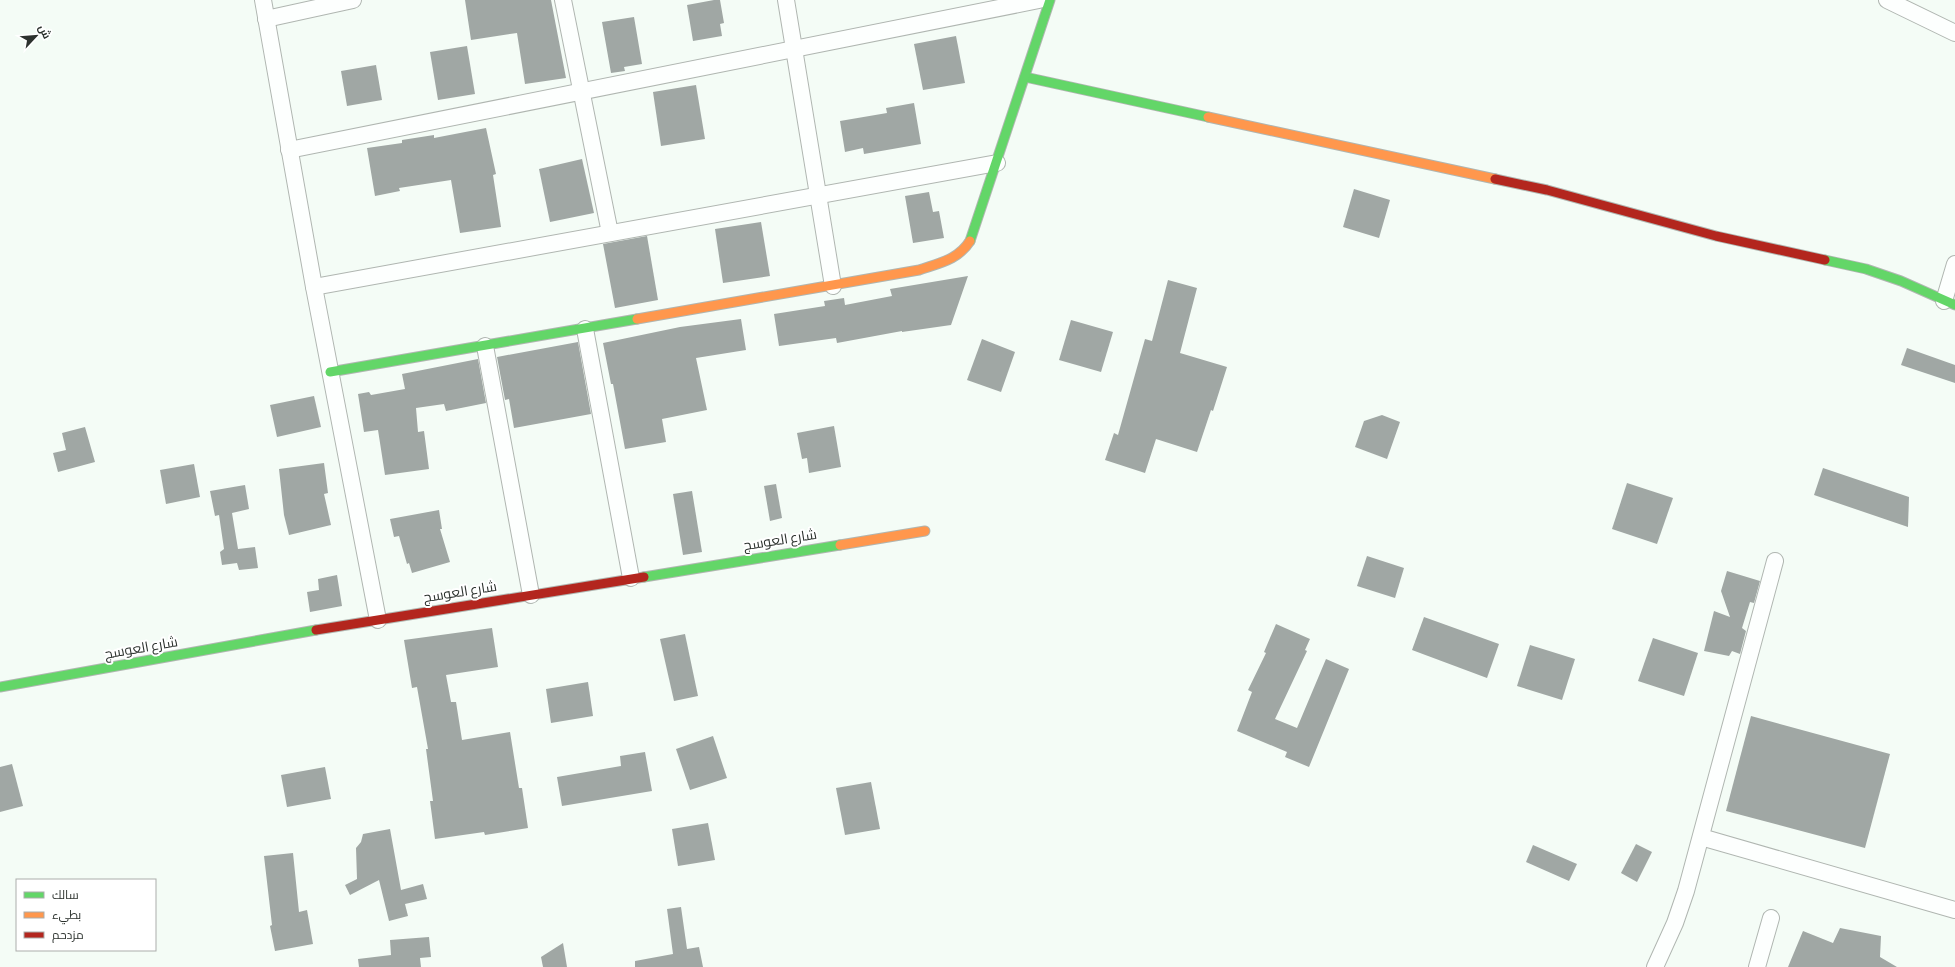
<svg xmlns="http://www.w3.org/2000/svg" width="1955" height="967" viewBox="0 0 1955 967" font-family="'Sofia Sans Condensed',Cairo,sans-serif">
  <rect width="100%" height="100%" fill="#f4fcf6"/>
  <g fill="#a0a7a4">
    <path d="M465,0H551L566,78L525,84L517,33L471,40Z"/>
    <path d="M714,0H720L724,23L720,24L722,36L693,41L687,5Z"/>
    <path d="M634,17L642,64L624,67L625,71L611,73L602,22Z"/>
    <path d="M956,36L965,83L923,90L914,44Z"/>
    <path d="M467,46L475,94L438,100L430,52Z"/>
    <path d="M376,65L382,100L347,106L341,71Z"/>
    <path d="M696,85L705,139L661,146L653,92Z"/>
    <path d="M914,103L921,144L864,154L863,148L845,152L840,121L887,113L886,108Z"/>
    <path d="M486,128L496,174L493,175L501,227L460,233L451,180L399,188L400,191L375,196L367,148L402,143V140L434,135V138Z"/>
    <path d="M582,159L594,213L550,222L539,169Z"/>
    <path d="M1354,189L1390,200L1379,238L1343,227Z"/>
    <path d="M929,192L933,212L939,211L944,238L913,243L905,196Z"/>
    <path d="M761,222L770,276L723,283L715,229Z"/>
    <path d="M647,236L658,300L615,308L603,244Z"/>
    <path d="M968,276L951,325L902,332V331L837,343L836,338L779,346L774,314L825,306L824,301L844,298L845,305L892,296L890,289Z"/>
    <path d="M1168,280L1197,288L1180,353L1227,367L1213,411L1211,410L1197,452L1156,439L1145,473L1105,460L1114,433L1118,435L1145,339L1152,341Z"/>
    <path d="M741,319L746,350L696,358L707,410L662,419L666,442L625,449L613,384H611L603,343L680,327Z"/>
    <path d="M1071,320L1113,332L1101,372L1059,360Z"/>
    <path d="M982,339L1015,352L1001,392L967,380Z"/>
    <path d="M578,342L591,414L514,428L509,399L505,400L497,357Z"/>
    <path d="M1907,348L1955,365V383L1901,365Z"/>
    <path d="M478,359L486,403L446,411L444,404L416,408L418,432L424,431L429,469L385,475L378,430L364,432L358,394L369,392L371,395L405,389L402,374Z"/>
    <path d="M314,396L321,427L277,437L270,405Z"/>
    <path d="M1382,415L1400,422L1387,459L1355,447L1364,421Z"/>
    <path d="M834,426L841,467L809,473L807,458L802,459L797,433Z"/>
    <path d="M85,427L95,462L58,472L53,453L66,450L62,433Z"/>
    <path d="M324,463L328,493L324,494L331,525L289,535L284,515L279,469Z"/>
    <path d="M194,464L200,497L166,504L160,470Z"/>
    <path d="M1823,468L1909,497L1908,527L1814,495Z"/>
    <path d="M1627,483L1673,498L1657,544L1612,529Z"/>
    <path d="M776,484L782,518L770,521L764,486Z"/>
    <path d="M245,485L249,509L232,513L238,549L255,547L258,568L239,570L237,563L222,565L220,552L224,549L219,515L215,516L210,491Z"/>
    <path d="M692,491L702,552L683,555L673,494Z"/>
    <path d="M439,510L442,529H440L450,562L412,573L409,563L407,564L399,536L394,537L390,519Z"/>
    <path d="M1367,556L1404,568L1395,598L1357,586Z"/>
    <path d="M1727,571L1760,581L1754,603L1750,602L1742,628L1746,631L1740,654L1732,651L1729,656L1704,651L1714,611L1730,617L1721,591Z"/>
    <path d="M337,575L342,606L310,612L307,592L319,590L318,579Z"/>
    <path d="M1424,617L1499,644L1487,678L1412,650Z"/>
    <path d="M1276,624L1310,639L1305,650L1307,651L1275,719L1297,728L1326,659L1349,669L1309,767L1285,757L1287,752L1237,731L1252,692L1248,690L1266,653L1264,652Z"/>
    <path d="M492,628L498,667L446,675L451,702H456L462,740L510,732L519,788H522L528,828L485,835L484,832L435,839L430,801H433L426,749H428L417,687L412,688L404,640Z"/>
    <path d="M685,634L698,696L674,701L660,639Z"/>
    <path d="M1653,638L1698,653L1684,696L1638,681Z"/>
    <path d="M1530,645L1575,659L1562,700L1517,686Z"/>
    <path d="M588,682L593,716L551,723L546,689Z"/>
    <path d="M1751,716L1890,754L1865,848L1726,811Z"/>
    <path d="M713,736L727,778L690,790L676,749Z"/>
    <path d="M645,752L652,791L562,806L557,777L621,766L620,756Z"/>
    <path d="M12,764L23,806L0,812V767Z"/>
    <path d="M325,767L331,799L287,807L281,775Z"/>
    <path d="M871,782L880,829L845,835L836,788Z"/>
    <path d="M708,823L715,860L678,866L672,829Z"/>
    <path d="M390,829L401,890L423,884L427,899L405,904L408,916L389,921L379,880L350,895L345,885L357,879L356,848L361,842L363,834Z"/>
    <path d="M1636,844L1652,852L1637,882L1621,873Z"/>
    <path d="M1533,845L1577,864L1569,881L1526,862Z"/>
    <path d="M293,853L299,912L307,910L313,944L275,951L270,926L272,925L264,856Z"/>
    <path d="M681,907L687,949L699,947L703,967H635V961L673,954L667,909Z"/>
    <path d="M1840,928L1881,936L1880,957L1897,967H1788L1803,931L1833,943Z"/>
    <path d="M429,937L431,957L420,958L421,967H359L358,959L391,955L390,940Z"/>
    <path d="M563,943L567,967H543L541,957Z"/>
  </g>
  <g fill="none" stroke-linecap="round" stroke-linejoin="round">
    <defs>
      <g id="street">
        <path d="M263,0L314,287L378,620"/>
        <path d="M563,0L610,233"/>
        <path d="M786,0L833,286"/>
        <path d="M1887,0L1955,33"/>
        <path d="M266,19L353,0"/>
        <path d="M289,150L1039,0"/>
        <path d="M314,287L997,163"/>
        <path d="M1944,301L1955,264"/>
        <path d="M585,329L631,578"/>
        <path d="M485,346L531,595"/>
        <path d="M1701,837L1955,910"/>
        <path d="M1655,967L1675,923L1686,891L1775,561"/>
        <path d="M1757,967L1771,918"/>
      </g>
      <g id="fast">
        <path d="M1025,77L1208,117"/>
        <path d="M970,241L1050,0"/>
        <path d="M1825,260L1866,269L1901,281L1955,305"/>
        <path d="M330,372L637,319"/>
        <path d="M644,577L840,545"/>
        <path d="M0,687L316,630"/>
      </g>
      <g id="slow">
        <path d="M1208,117L1495,179"/>
        <path d="M637,319L919,270C939,263 958,260 970,241"/>
        <path d="M840,545L925,531"/>
      </g>
      <g id="jam">
        <path d="M1495,179L1547,190L1716,236L1825,260"/>
        <path d="M316,630L644,577"/>
      </g>
    </defs>
    <use href="#street" stroke="#b0b6b1" stroke-width="18"/>
    <use href="#fast" stroke="#b0b6b1" stroke-width="11"/>
    <use href="#slow" stroke="#b0b6b1" stroke-width="11"/>
    <use href="#jam" stroke="#b0b6b1" stroke-width="11"/>
    <use href="#street" stroke="#fdfffe" stroke-width="16"/>
    <use href="#fast" stroke="#63d668" stroke-width="9"/>
    <use href="#slow" stroke="#ff974d" stroke-width="9"/>
    <use href="#jam" stroke="#b3261e" stroke-width="9"/>
  </g>
  <g text-anchor="middle" dominant-baseline="central" stroke-width="4" stroke-linejoin="round" paint-order="stroke">
    <g font-size="14" fill="#2c322e" stroke="#fff">
      <text transform="translate(780 540) rotate(-9)">شارع العوسج</text>
      <text transform="translate(460 592) rotate(-9)">شارع العوسج</text>
      <text transform="translate(141 648) rotate(-10)">شارع العوسج</text>
    </g>
  </g>
  <rect x="16" y="879" width="140" height="72" fill="#ffffff" stroke="#abadab"/>
  <rect x="24" y="892" width="20" height="6" fill="#63d668" stroke="#abadab"/>
  <text x="52" y="899" font-size="12" fill="#2c322e">سالك</text>
  <rect x="24" y="912" width="20" height="6" fill="#ff974d" stroke="#abadab"/>
  <text x="52" y="919" font-size="12" fill="#2c322e">بطيء</text>
  <rect x="24" y="932" width="20" height="6" fill="#b3261e" stroke="#abadab"/>
  <text x="52" y="939" font-size="12" fill="#2c322e">مزدحم</text>
  <g transform="translate(36 36) rotate(64)" stroke="#ffffff" stroke-width="3" paint-order="stroke">
  <path d="M0-3L7 15L0 10L-7 15Z" fill="#2c322e"/>
  <text y="-6" font-size="11" font-weight="bold" text-anchor="middle" fill="#2c322e">ش</text>
  </g>
</svg>
